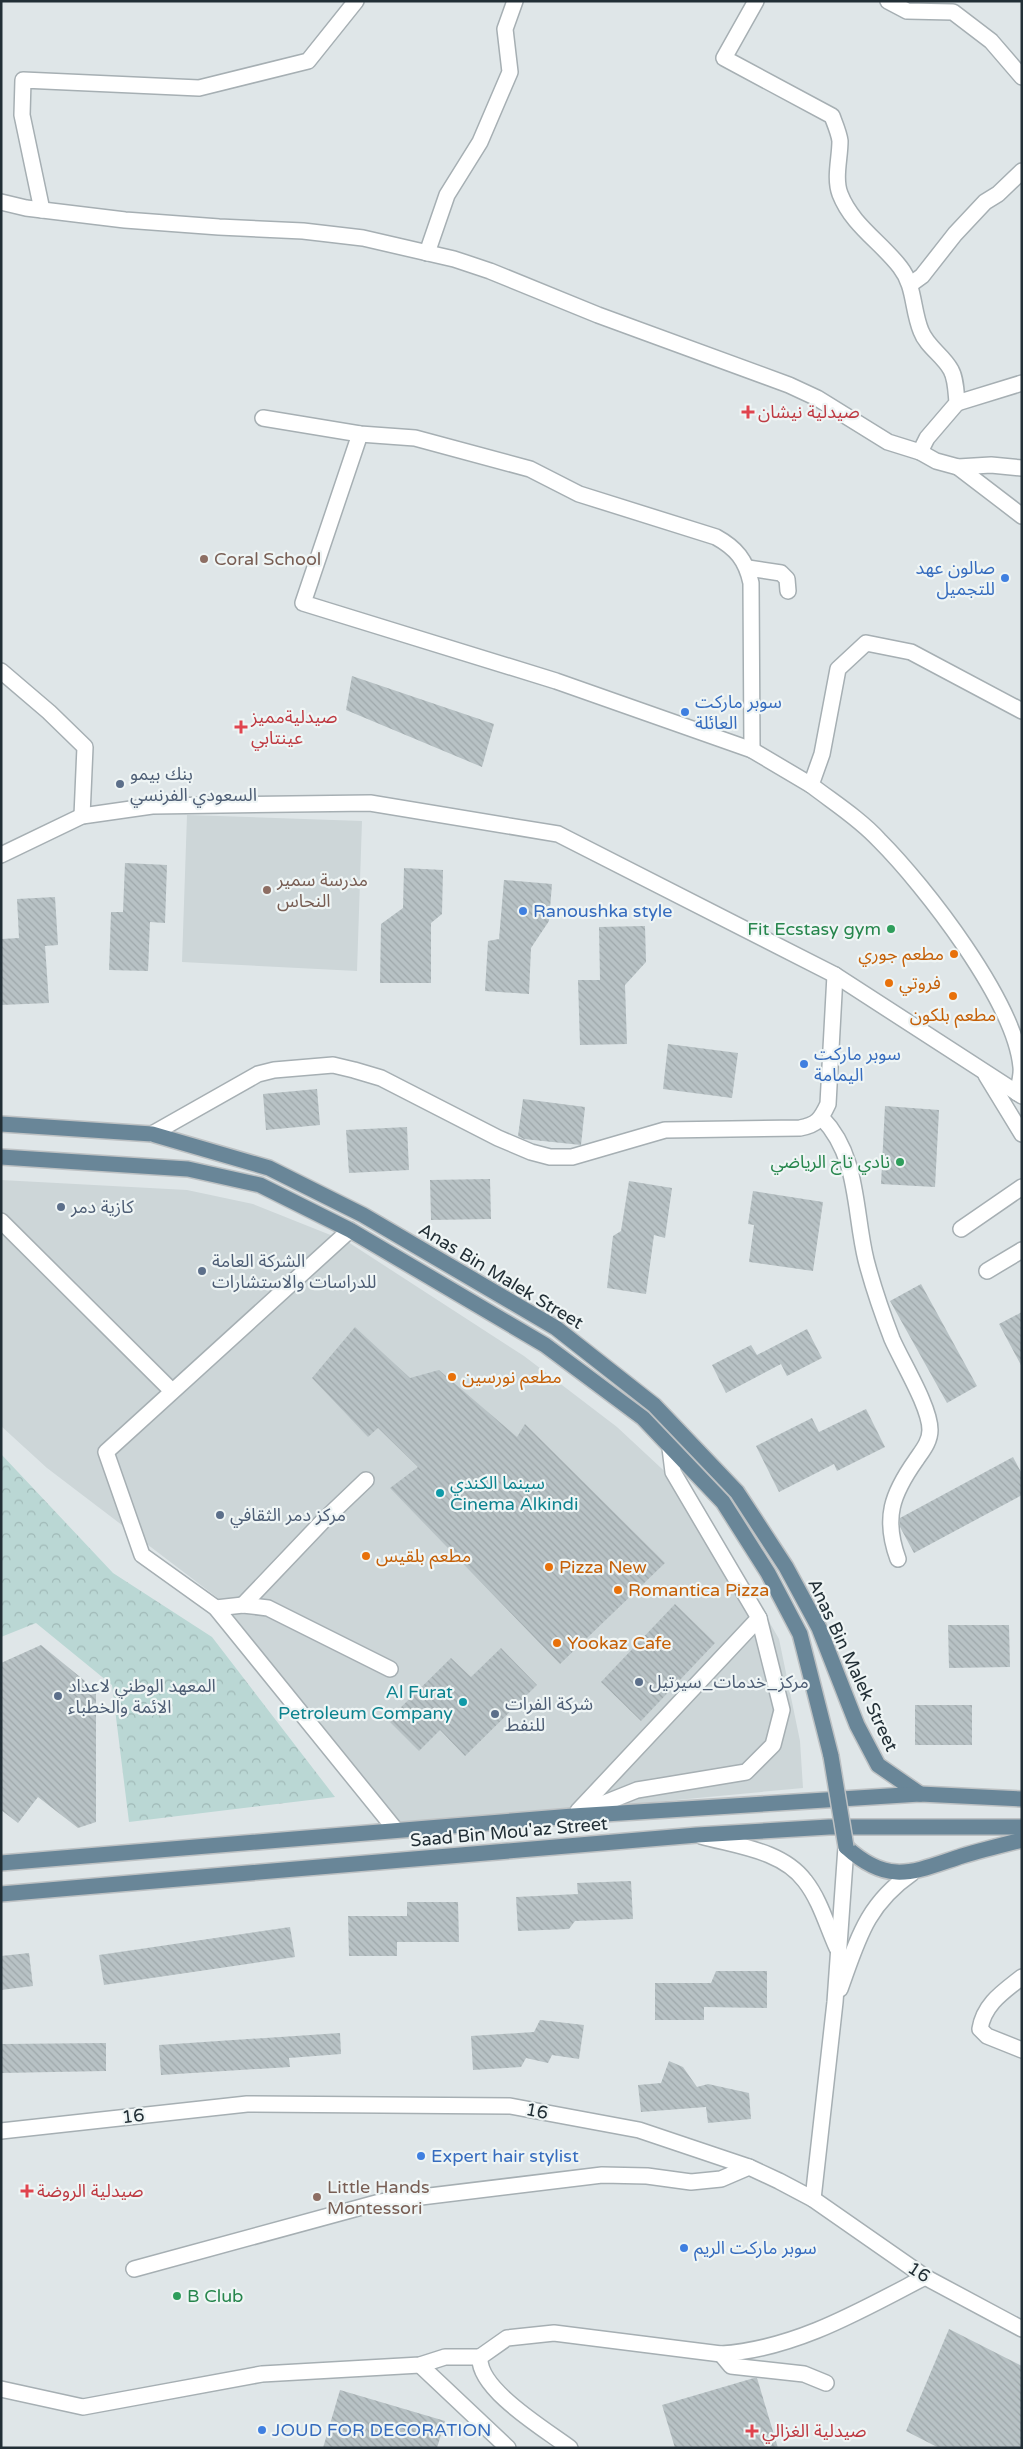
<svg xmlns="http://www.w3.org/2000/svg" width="1023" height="2449" viewBox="0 0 1023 2449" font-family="'Varela Round','Noto Sans Arabic',sans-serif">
  <defs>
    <pattern id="park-crowns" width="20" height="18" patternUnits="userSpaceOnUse" patternTransform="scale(1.25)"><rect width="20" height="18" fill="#bad7d4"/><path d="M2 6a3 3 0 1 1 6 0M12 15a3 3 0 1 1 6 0" fill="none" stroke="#a0b9b7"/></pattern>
    <pattern id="building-back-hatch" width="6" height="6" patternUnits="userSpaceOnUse" patternTransform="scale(1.25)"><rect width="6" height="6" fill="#b8c2c5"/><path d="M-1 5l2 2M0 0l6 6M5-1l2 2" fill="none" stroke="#9ea7aa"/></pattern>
  </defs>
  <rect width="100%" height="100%" fill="#dfe6e8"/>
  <g fill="#cdd6d8">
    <path d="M187,815L362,821L357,971L182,962Z"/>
    <path d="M1,1180L187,1190L253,1204L348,1242L524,1356L617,1427L704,1508L779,1639L800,1741L803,1788L570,1810L396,1822L223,1602L47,1468L1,1426Z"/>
  </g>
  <path fill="url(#park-crowns)" d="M1,1454L113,1573L212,1637L335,1797L129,1822L112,1685L36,1623L1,1637Z"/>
  <g fill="url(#building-back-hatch)">
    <path d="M352,676L494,724L482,767L346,710Z"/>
    <path d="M125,863L167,865L165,923L150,922L148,971L109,970L111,912H123Z"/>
    <path d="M404,868L443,870L442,914L431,923V983H380L381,924L403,908Z"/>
    <path d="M504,880L552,884L549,921L531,948L529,994L485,991L488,941L499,939Z"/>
    <path d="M55,897L58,945L45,946L49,1003L1,1005V939L19,938L17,899Z"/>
    <path d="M645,926L646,962L625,985L627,1044L580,1045L578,980H600L599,927Z"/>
    <path d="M668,1044L738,1053L732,1098L663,1089Z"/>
    <path d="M317,1089L320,1125L266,1130L263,1094Z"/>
    <path d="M523,1099L585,1107L581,1145L524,1139L518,1136Z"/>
    <path d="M885,1106L939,1110L935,1187L881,1184Z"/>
    <path d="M407,1127L409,1170L349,1173L346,1130Z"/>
    <path d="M490,1179L491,1219L431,1220L430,1180Z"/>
    <path d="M629,1181L672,1188L665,1238L654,1235L646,1294L607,1288L613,1236L621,1231Z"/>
    <path d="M753,1191L823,1202L813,1271L749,1262L754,1225L748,1224Z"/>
    <path d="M921,1284L977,1386L947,1403L890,1301Z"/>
    <path d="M1022,1312V1367L999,1324Z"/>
    <path d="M355,1327L410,1378L439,1370L517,1437L525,1424L665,1563L560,1664L390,1488L418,1467L378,1428L368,1437L312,1378Z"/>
    <path d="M807,1329L822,1358L787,1376L781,1364L726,1393L712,1365L751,1345L757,1355Z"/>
    <path d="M866,1409L885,1447L837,1471L834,1464L779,1492L756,1446L812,1418L819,1432Z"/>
    <path d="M1013,1457L1022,1474V1495L914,1553L900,1527V1518Z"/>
    <path d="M675,1604L715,1643L641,1721L601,1682Z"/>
    <path d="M948,1625H1009L1010,1667L949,1668Z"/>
    <path d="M41,1645L96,1690V1822L78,1828L38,1797L18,1823L1,1810V1663Z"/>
    <path d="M501,1648L537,1685L465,1756L440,1730L419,1751L388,1720L451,1658L471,1677Z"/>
    <rect x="915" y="1705" width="57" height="40"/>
    <path d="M631,1881L633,1919L575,1921L569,1929L518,1931L516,1897L578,1894L577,1883Z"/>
    <path d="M407,1902H458L459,1942H397V1956H349L348,1916H407Z"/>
    <path d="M290,1927L295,1957L104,1985L99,1955Z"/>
    <path d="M29,1953L33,1986L1,1990V1956Z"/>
    <path d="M716,1971H767V2008L704,2007V2020H655V1983H711Z"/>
    <path d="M540,2020L584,2025L579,2059L552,2055L548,2063L526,2058L521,2067L473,2070L471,2036L534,2032Z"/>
    <path d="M340,2033L341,2054L289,2058L290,2067L161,2075L159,2045Z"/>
    <path d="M106,2043V2071L1,2073V2044Z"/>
    <path d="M669,2061L683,2067L697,2087L708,2084L749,2093L751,2119L708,2123L706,2107L641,2112L638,2085L661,2083Z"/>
    <path d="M949,2329L1022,2366V2448H939L906,2431Z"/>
    <path d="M754,2378H757L778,2448H675L662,2405Z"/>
    <path d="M340,2390L445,2421L437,2448H323Z"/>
  </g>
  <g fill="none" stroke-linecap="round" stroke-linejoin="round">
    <defs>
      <g id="minor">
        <path d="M756,1L724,58L832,116C835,124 839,133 840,141C840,158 834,178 840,194C852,225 881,242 900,267C915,286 912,309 921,331C927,347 943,355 951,370C956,379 956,392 957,403L927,438L920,452"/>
        <path d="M888,1L907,11L953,12L991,41L1022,77"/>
        <path d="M1,202L26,208L125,220L219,227L303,231L363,238L454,259L490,271L598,315L789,385L817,398L888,442L920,452L936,461L958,467L991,465L1022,468"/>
        <path d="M42,210L22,115L23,80L199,88L308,61L356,1"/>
        <path d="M427,253L447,195L480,142L510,72L505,29L515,1"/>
        <path d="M911,284L922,276L955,234L985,202L998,194L1022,171"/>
        <path d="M957,403L1022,383"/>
        <path d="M263,418L360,434L415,438L530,469L579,494L716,537C736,548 746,560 751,583L752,750"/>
        <path d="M360,434L303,603L556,681L752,750L811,785"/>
        <path d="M958,467L1022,516"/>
        <path d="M748,568L781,573L787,579L788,591"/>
        <path d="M1,671L49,712L85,747L82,816"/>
        <path d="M1,855L82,816L152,806L370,803L558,834L835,975L1022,1096"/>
        <path d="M986,1075L1022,1134"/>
        <path d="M1017,1093C1019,1085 1022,1075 1021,1067C1015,1002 925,886 879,840C860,819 833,802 811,785L822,754L838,669L866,643L911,652L1022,711"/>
        <path d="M822,1118C859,1156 854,1211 866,1260C873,1287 882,1313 892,1339C902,1362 930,1407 930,1430C930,1442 922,1451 916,1460C892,1494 883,1518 898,1559"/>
        <path d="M152,1134L258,1074L274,1070L333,1065L354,1070L381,1078L498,1138L531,1152L550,1157H572L665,1130L800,1128C817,1125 821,1119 828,1104L835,975"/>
        <path d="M1,1221L172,1391"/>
        <path d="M961,1229L1022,1187"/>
        <path d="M350,1230L106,1452L142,1555L216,1608L395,1829"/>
        <path d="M987,1271L1022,1250"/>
        <path d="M243,1605L322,1522L366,1480"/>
        <path d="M216,1608L243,1605L268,1608L390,1669"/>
        <path d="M578,1811L759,1618"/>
        <path d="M577,1814L637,1790L746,1772L773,1745L782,1710L759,1618L673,1472L670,1448"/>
        <path d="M701,1836C736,1846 782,1850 805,1881C820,1900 827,1926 837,1948"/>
        <path d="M1022,1977C1003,1992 984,2004 980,2029L987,2036L1022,2050"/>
        <path d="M840,1989C858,1939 866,1905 912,1873"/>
        <path d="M1,2131L247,2104L510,2106L639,2130L749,2167L779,2181L813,2199L925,2277L1022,2329"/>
        <path d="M813,2199L835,2002L846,1847"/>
        <path d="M134,2269L380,2202L602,2175L647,2176L691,2182L721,2179L749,2167"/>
        <path d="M721,2354L731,2366L804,2374L826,2383"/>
        <path d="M420,2365L508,2448"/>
        <path d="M1,2389L83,2407L262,2374L420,2365L445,2357H480"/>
        <path d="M570,2448C546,2430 477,2389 480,2357L507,2338L554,2333L721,2354C795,2349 860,2311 925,2277"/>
      </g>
      <g id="major">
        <path d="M1,1124L152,1134L269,1168L363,1215L556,1328L654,1405L737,1492L786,1567L819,1628L857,1725L878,1765L920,1794"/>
        <path d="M1,1157L188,1169L260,1185L350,1230L545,1345L643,1418L723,1502L768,1573L800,1634L831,1756"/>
        <path d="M846,1847C889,1886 913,1872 962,1856C982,1850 1002,1845 1022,1840"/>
        <path d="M1,1863L573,1816L920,1794L1022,1799"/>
        <path d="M1,1894L697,1835L829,1827H1022"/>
      </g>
    </defs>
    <use href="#minor" stroke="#a6afb3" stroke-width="18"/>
    <use href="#major" stroke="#bdc1c3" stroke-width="18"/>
    <use href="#minor" stroke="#fff" stroke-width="15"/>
    <use href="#major" stroke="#698698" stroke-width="15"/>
    <defs>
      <path id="major-bridge" d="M831,1756L846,1847"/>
    </defs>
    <use href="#major-bridge" stroke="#bdc1c3" stroke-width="18" stroke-linecap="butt"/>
    <use href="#major-bridge" stroke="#698698" stroke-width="15"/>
  </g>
  <g fill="#e0444e" stroke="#eff5f5" stroke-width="2">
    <path d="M745.5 404.5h5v5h5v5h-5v5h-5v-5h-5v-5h5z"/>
    <path d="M238.5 719.5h5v5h5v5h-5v5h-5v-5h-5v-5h5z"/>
    <path d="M24.5 2183.5h5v5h5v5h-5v5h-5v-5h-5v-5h5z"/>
    <path d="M749.5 2423.5h5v5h5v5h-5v5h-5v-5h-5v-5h5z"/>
  </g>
  <g fill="#8d6e63" stroke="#eff5f5" stroke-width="2">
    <circle cx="204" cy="559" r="5"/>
    <circle cx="267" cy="890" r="5"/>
    <circle cx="317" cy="2197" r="5"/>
  </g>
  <g fill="#3f7fe0" stroke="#eff5f5" stroke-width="2">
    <circle cx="1005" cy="578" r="5"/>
    <circle cx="685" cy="712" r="5"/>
    <circle cx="523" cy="911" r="5"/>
    <circle cx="804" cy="1064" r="5"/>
    <circle cx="421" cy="2156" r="5"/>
    <circle cx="684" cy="2248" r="5"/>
    <circle cx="262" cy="2430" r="5"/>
  </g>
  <g fill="#5c6f8a" stroke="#eff5f5" stroke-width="2">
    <circle cx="120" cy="784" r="5"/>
    <circle cx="61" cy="1207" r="5"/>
    <circle cx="202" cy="1271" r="5"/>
    <circle cx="220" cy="1515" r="5"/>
    <circle cx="639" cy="1682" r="5"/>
    <circle cx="58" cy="1696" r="5"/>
    <circle cx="495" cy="1714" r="5"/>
  </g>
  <g fill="#2e9e5b" stroke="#eff5f5" stroke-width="2">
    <circle cx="891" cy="929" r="5"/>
    <circle cx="900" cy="1162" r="5"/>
    <circle cx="177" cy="2296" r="5"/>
  </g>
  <g fill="#e8710a" stroke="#eff5f5" stroke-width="2">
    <circle cx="954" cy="954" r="5"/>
    <circle cx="889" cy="983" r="5"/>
    <circle cx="953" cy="996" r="5"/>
    <circle cx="452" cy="1377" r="5"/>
    <circle cx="366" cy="1556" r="5"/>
    <circle cx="549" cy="1567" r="5"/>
    <circle cx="618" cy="1590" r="5"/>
    <circle cx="557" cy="1643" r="5"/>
  </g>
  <g fill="#0f9aa8" stroke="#eff5f5" stroke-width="2">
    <circle cx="440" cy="1493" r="5"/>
    <circle cx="463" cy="1702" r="5"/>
  </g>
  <g text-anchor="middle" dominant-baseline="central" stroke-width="4.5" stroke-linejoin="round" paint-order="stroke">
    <g font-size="18" fill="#be3a42" stroke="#eff5f5" text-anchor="start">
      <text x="758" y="412">صيدلية نيشان</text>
      <text x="251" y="717">صيدليةمميز<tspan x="251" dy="21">عينتابي</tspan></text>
      <text x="37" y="2191">صيدلية الروضة</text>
      <text x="762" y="2431">صيدلية الغزالي</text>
    </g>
    <g font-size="18" fill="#785e54" stroke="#eff5f5" text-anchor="start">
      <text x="214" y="559">Coral School</text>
      <text x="277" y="880">مدرسة سمير<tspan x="277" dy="21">النحاس</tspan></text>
      <text x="327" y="2187">Little Hands<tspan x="327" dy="21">Montessori</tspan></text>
    </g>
    <g font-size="18" fill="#366cbe" stroke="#eff5f5" text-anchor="start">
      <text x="995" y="568" text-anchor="end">صالون عهد<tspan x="995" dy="21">للتجميل</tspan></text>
      <text x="695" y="702">سوبر ماركت<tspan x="695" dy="21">العائلة</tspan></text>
      <text x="533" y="911">Ranoushka style</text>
      <text x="814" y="1054">سوبر ماركت<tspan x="814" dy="21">اليمامة</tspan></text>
      <text x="431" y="2156">Expert hair stylist</text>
      <text x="694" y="2248">سوبر ماركت الريم</text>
      <text x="272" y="2430">JOUD FOR DECORATION</text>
    </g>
    <g font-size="18" fill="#4e5e75" stroke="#eff5f5" text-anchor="start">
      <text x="130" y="774">بنك بيمو<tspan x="130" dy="21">السعودي الفرنسي</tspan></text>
      <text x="71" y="1207">كازية دمر</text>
      <text x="212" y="1261">الشركة العامة<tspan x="212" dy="21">للدراسات والاستشارات</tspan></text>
      <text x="230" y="1515">مركز دمر الثقافي</text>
      <text x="649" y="1682">مركز_خدمات_سيرتيل</text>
      <text x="68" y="1686">المعهد الوطني لاعداد<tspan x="68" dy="21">الائمة والخطباء</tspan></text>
      <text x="505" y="1704">شركة الفرات<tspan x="505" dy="21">للنفط</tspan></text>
    </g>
    <g font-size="18" fill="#27864d" stroke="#eff5f5" text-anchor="end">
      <text x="881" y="929">Fit Ecstasy gym</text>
      <text x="890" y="1162">نادي تاج الرياضي</text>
      <text x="187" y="2296" text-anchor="start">B Club</text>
    </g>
    <g font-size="18" fill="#c56008" stroke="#eff5f5" text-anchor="start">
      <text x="944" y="954" text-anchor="end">مطعم جوري</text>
      <text x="899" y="983">فروتي</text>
      <text x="953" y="1015" text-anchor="middle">مطعم بلكون</text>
      <text x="462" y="1377">مطعم نورسين</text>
      <text x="376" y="1556">مطعم بلقيس</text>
      <text x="559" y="1567">Pizza New</text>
      <text x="628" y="1590">Romantica Pizza</text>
      <text x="567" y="1643">Yookaz Cafe</text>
    </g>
    <g font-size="18" fill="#222f36" stroke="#eff5f5">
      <text transform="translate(501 1276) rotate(31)">Anas Bin Malek Street</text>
      <text transform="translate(853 1665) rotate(65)">Anas Bin Malek Street</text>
      <text transform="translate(509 1832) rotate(-5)">Saad Bin Mou'az Street</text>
      <text transform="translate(537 2111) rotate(11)">16</text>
      <text transform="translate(133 2116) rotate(-6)">16</text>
      <text transform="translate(919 2272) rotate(33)">16</text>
    </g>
    <g font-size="18" fill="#0d838f" stroke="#eff5f5" text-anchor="start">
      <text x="450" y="1483">سينما الكندي<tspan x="450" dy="21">Cinema Alkindi</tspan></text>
      <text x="453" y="1692" text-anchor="end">Al Furat<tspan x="453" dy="21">Petroleum Company</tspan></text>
    </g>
  </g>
  <rect width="1023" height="2449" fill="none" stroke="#222f36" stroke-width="5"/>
</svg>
